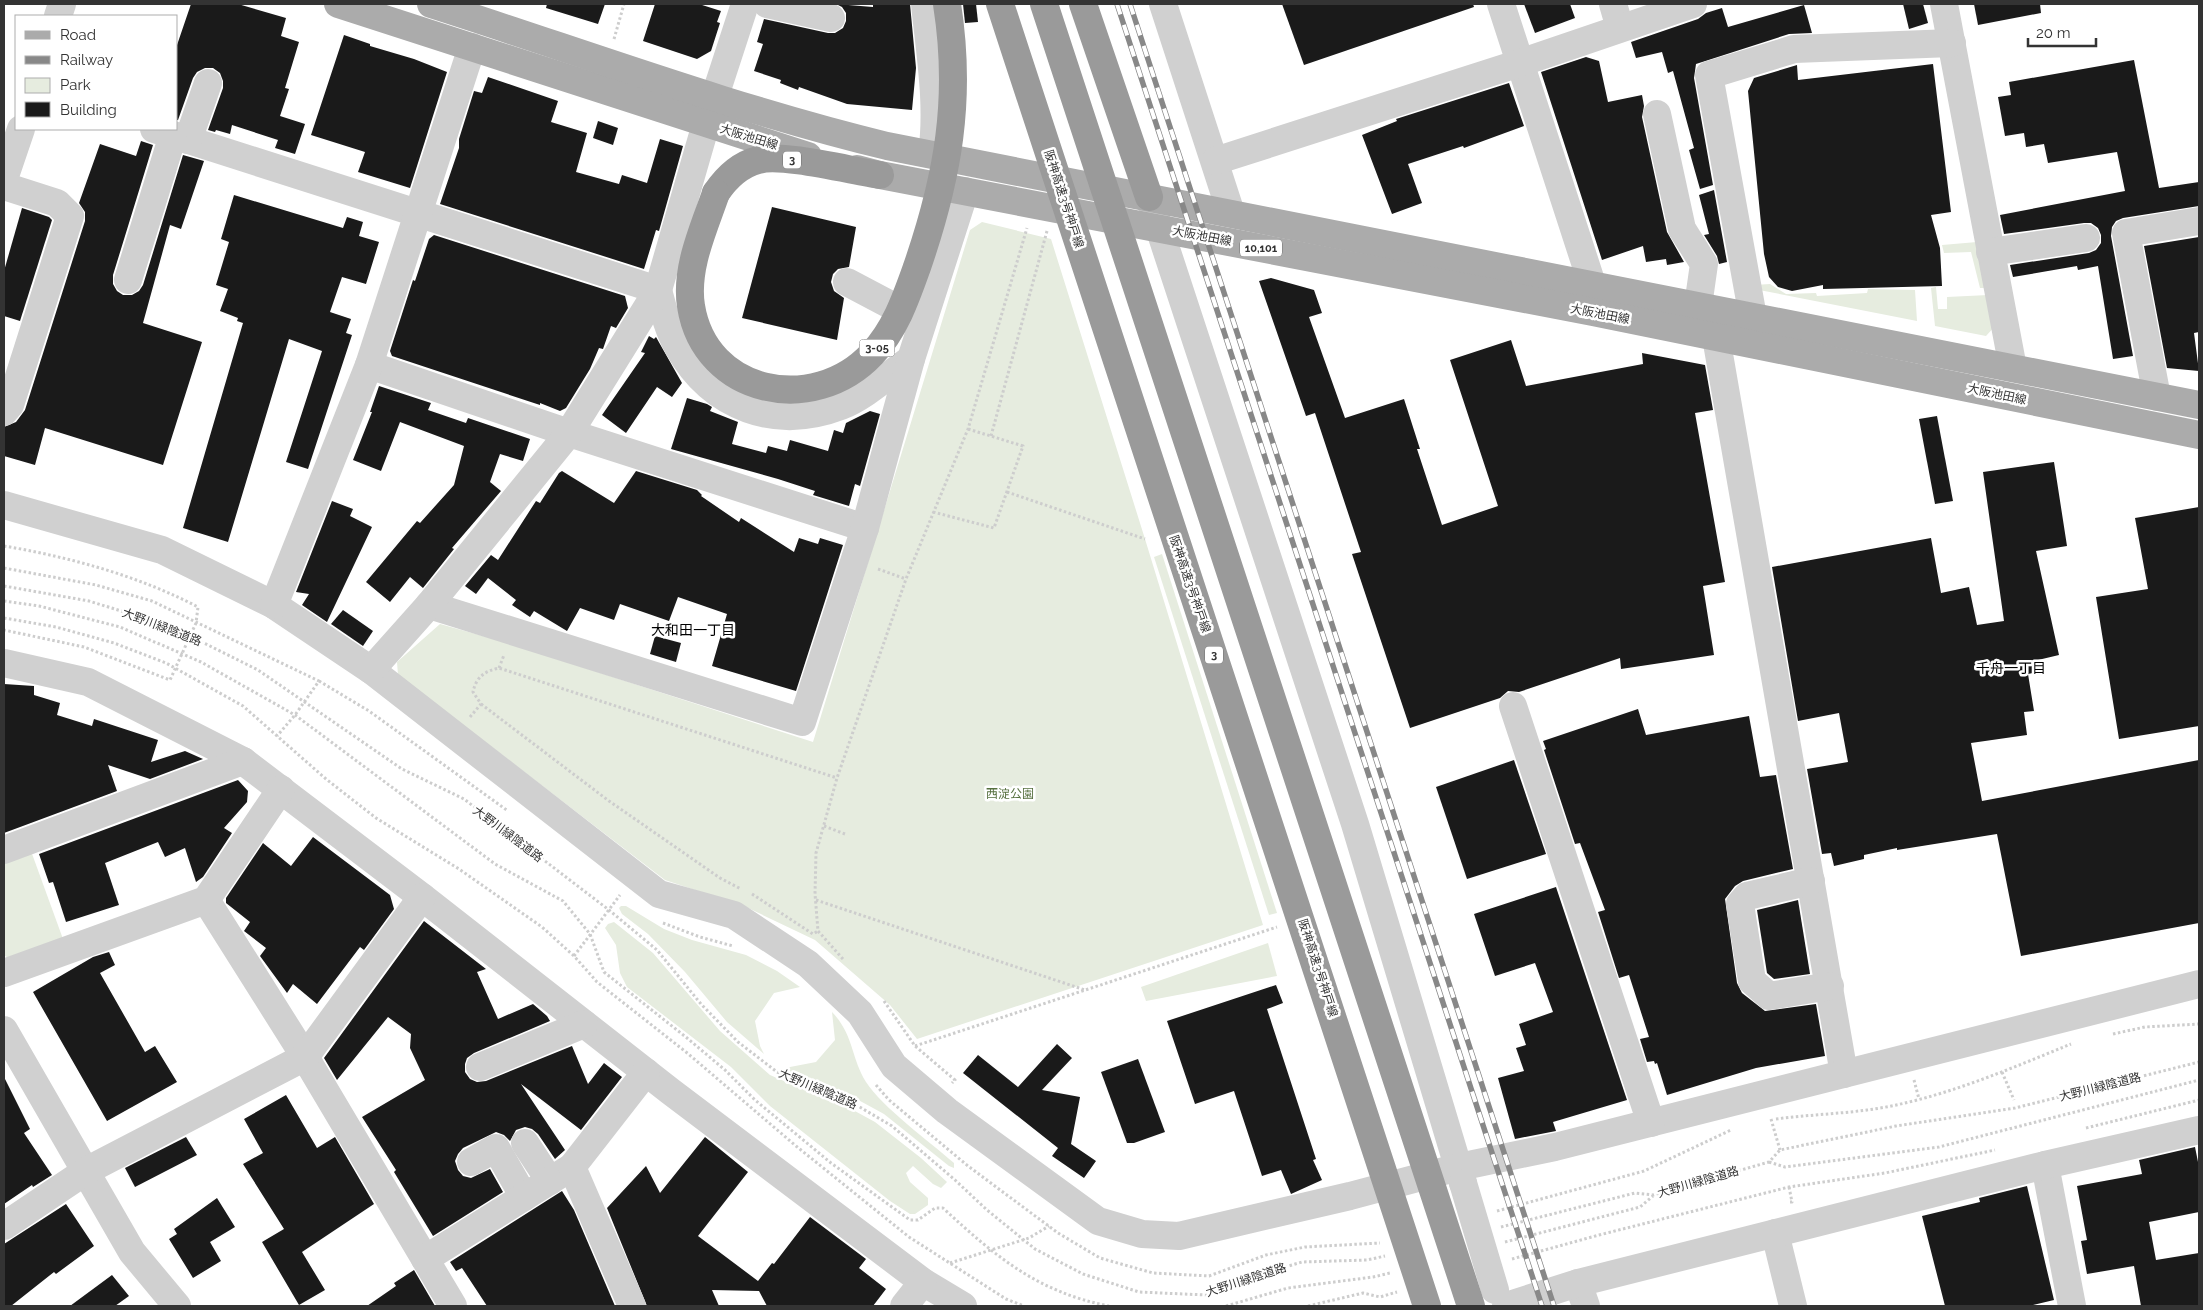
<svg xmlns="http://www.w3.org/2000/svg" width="2203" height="1310" viewBox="0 0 2203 1310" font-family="Raleway,'Noto Sans JP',sans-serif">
  <rect width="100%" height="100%" fill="#fff"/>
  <g fill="#e6ecdf">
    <path d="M982,222L1051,239L1145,539L1263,925L917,1039L890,1005L815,940L746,907L665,880L398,675L397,662L440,624L508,643L813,742L970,230Z"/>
    <path d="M1977,242L1985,288H1980L1971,252L1944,253L1942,245Z"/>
    <path d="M1770,284L1786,294L1816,293L1817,296L1867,293L1868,289L1915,290L1917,321L1754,289V285Z"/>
    <path d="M1936,287L1938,309H1947V297L1988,295L1995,326L1986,336L1935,326L1931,288Z"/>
    <path d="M1162,554L1277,913L1269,915L1154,557Z"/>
    <path d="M31,851L63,939L8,958L4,955V861Z"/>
    <path d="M621,906H626L664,929L692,940L746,955L777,971L800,987L774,993L755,1021L760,1046L764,1054L727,1022L685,972L648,934L622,914L619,908Z"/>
    <path d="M614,922L653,953L720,1031L770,1075L821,1097L842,1104L875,1122L921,1158L947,1182L941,1188L933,1184L913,1166L906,1173L910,1182L928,1198V1205L915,1214H910L890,1201L770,1106L731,1067L627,987L620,973L616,945L605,928L608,924Z"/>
    <path d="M1268,943L1277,976L1146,1001L1141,987Z"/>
    <path d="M832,1012C854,1035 851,1058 866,1082C882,1107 930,1142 954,1163V1168L949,1166L884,1114L840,1090L806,1079L787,1070L790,1067L816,1062L835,1040Z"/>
  </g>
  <g fill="#1a1a1a">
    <path d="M191,4H238L286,18L281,36L299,42L285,88L289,89L280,116L305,124L295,154L275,148L278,140L232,125L230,134L216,130L215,132L208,130L223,88V81L220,73L213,68H205L197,72L193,78L178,120H176V48Z"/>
    <path d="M547,4H605L598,24L546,8Z"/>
    <path d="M655,4H699L721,11L717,22L720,23L711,51L697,59L643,41Z"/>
    <path d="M836,4L873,7V4H910L916,68L912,110L847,104L799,87L798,90L780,83L781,80L754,71L763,44L757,42L764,19L828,33H835L843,28L846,21V13L842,7Z"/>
    <path d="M963,4H976L978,22L965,23Z"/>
    <path d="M1282,4H1473L1474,7L1304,65Z"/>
    <path d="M1524,4H1570L1575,18L1535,33Z"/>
    <path d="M1903,4H1923L1928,23L1909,29Z"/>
    <path d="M1974,4H2040L2041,13L1978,25Z"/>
    <path d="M1804,5L1812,33L1789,34L1696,64L1694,78L1713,185L1700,189L1689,150L1694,148L1673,71L1668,73L1662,52L1636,58L1631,42L1698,19L1706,13L1722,8L1728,27Z"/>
    <path d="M344,35L370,44V46L414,59L447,72L410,188L358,172L365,152L311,135Z"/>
    <path d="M1586,57L1599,61L1608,102L1642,95L1644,106L1642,117L1667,232L1684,262L1667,265L1666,259L1646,262L1643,246L1602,260L1541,72Z"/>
    <path d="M2134,60L2159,188L2199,182V206L2123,218L2116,221L2112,227L2111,236L2133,356L2113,359L2098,266L2078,270L2077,266L2013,277L2010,265L2089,253L2096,250L2101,243V235L2098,228L2091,223H2084L2004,234L2000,215L2125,191L2117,152L2048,163L2044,144L2026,147L2024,133L2005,136L1998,97L2011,95L2009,82Z"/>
    <path d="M1933,64L1951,212L1931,215L1940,248L1942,286L1823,289V285L1792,291L1778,287L1769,277L1764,254L1748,91L1754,78L1797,65L1798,80Z"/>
    <path d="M488,77L558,101L551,122L587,133L576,172L619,184L622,175L647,183L660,139L683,146L659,231L656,230L644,269L440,204L459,148V139L474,91L482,93Z"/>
    <path d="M1509,83L1524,126L1464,148L1463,146L1408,164L1422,203L1392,214L1362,135L1397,121L1396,119Z"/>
    <path d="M598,121L618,128L613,145L593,138Z"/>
    <path d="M141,141L153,145L113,275V284L117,291L123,295H132L139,291L143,285L183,155L204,161L181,229L170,225L143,323L202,342L163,465L45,428L35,465L4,456V427L16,422L25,410L85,221V212L79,203L100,144L136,156Z"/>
    <path d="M1714,190L1727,262L1719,264L1717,256L1704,235L1709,234L1699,195Z"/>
    <path d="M234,195L343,228L347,217L363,222L359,236L379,242L366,284L342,277L330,312L351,319L346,333L352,335L308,469L286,462L322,351L289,339L228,542L183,528L243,323L237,321L238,318L220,311L228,289L216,285L229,242L221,239Z"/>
    <path d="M772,207L856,227L849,267L838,269L833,274L831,282L834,291L844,298L837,340L742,318Z"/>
    <path d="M22,208L49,217L52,220L20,321L4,316V271Z"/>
    <path d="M434,235L625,296L628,308L616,328L611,326L603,349L599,348L590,369L566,408L560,411L540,403V405L392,356L390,351L413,280L415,281L429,239Z"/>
    <path d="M2199,237V332L2194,333L2199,371L2167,368L2144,246Z"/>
    <path d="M1271,278L1314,290L1322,313L1309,317L1345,418L1404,399L1420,449H1417L1442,525L1498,506L1450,360L1511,340L1526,386L1643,364L1642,353L1705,365L1713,410L1695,413L1725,582L1703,586L1714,655L1621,669L1620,658L1519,692L1508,691L1500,698L1410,728L1352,554L1361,552L1315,413L1306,416L1259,281Z"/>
    <path d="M649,336L654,339L656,337L682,383L672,397L657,387L626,433L602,415L645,353L641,352Z"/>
    <path d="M379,386L431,403L428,410L466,423L468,418L530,439L523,461L500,454L490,482L501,491L452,548L454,549L423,588L410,577L390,602L366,582L417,521L420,523L454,485L464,446L400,422L381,471L353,460L372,412H370Z"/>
    <path d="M687,398L707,404L712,407L710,411L738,422L732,444L766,453L768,446L787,451L790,440L828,451L834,430L843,433L846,423L870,411L880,414L860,486L855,484L849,506L813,495L815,491L778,479L671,449Z"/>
    <path d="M1937,416L1953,501L1935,504L1919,419Z"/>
    <path d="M2054,462L2067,546L2036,551L2059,655L2038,660L2037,672L2028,674L2034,711L2024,712L2027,735L1971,743L1982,801L2199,760V923L2021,956L1997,834L1897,850V848L1864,855V859L1834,866L1831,853L1822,854L1807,769L1848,762L1839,713L1798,721L1772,567L1931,538L1941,593L1969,587L1977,625L2004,621L1983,472Z"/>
    <path d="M562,471L614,503L636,471L697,490L702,495L701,496L739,522L741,518L794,552L799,538L818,544L820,538L843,545L796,691L712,666L727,614L678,597L669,621L620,604L614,620L580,608L567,631L534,611L530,617L512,605L516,600L488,578L476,594L465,586L491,555L498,560L536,501L540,503L559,473Z"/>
    <path d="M332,501L353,509L350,516L372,527L327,622L302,605L309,594L296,592Z"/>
    <path d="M2199,507V726L2119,739L2096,597L2148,589L2135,518Z"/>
    <path d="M343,610L373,631L363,646L331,624Z"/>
    <path d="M655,636L681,643L676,662L650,654Z"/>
    <path d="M4,684L34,686V695L60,703L57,715L92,726L94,719L158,740L151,762L185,751L203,759L150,779L108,765L117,791L4,833Z"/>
    <path d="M1638,709L1646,735L1749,716L1760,777L1776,775L1793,869L1743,881L1735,886L1725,899L1737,983L1742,993L1765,1011L1816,1004L1825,1056L1756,1068L1667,1095L1657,1063L1655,1064L1654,1061L1647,1062L1640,1039L1649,1037L1629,975L1619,978L1598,912L1605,910L1580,843L1575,844L1544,750L1546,749L1543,741Z"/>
    <path d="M1514,760L1546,854L1467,879L1436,787Z"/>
    <path d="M238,780L248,791L247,802L224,828L232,833L203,877L196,882L185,848L165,857L158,842L105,863L119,905L66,922L53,882L49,883L39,854Z"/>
    <path d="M313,837L390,895L394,909L364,950L360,947L317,1004L293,984L287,993L260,956L266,948L244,931L250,922L226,903V898L263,843L291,866Z"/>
    <path d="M1556,887L1627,1100L1553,1122L1556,1131L1515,1139L1498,1078L1524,1071L1516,1048L1526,1045L1519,1024L1553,1012L1535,963L1495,976L1474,914Z"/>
    <path d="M1798,900L1810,974L1774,979L1767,973L1757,910Z"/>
    <path d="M424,921L486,969L477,972L498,1019L533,1004L547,1016L550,1021L474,1053L467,1058L465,1064V1072L470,1079L477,1082L486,1081L572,1046L588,1084L604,1063L622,1077L581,1130L521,1084L565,1150L555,1159L538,1134L532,1129L525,1127L516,1130L510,1141L504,1135L496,1132L463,1148L458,1154L455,1161L458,1170L463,1176L471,1178L490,1169L503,1192L433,1236L394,1172L396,1170L362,1117L425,1080L410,1048L411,1034L388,1017L337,1080L324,1058Z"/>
    <path d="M109,952L115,965L100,973L145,1052L155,1046L177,1082L107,1121L33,992L93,957Z"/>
    <path d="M1276,985L1283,1003L1267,1009L1316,1159L1313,1160L1322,1180L1291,1194L1281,1170L1262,1176L1234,1091L1195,1104L1167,1021Z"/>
    <path d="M1057,1044L1072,1058L1042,1090L1080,1097L1071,1144L1096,1161L1084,1178L1052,1156L1058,1148L963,1073L978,1055L1018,1087Z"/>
    <path d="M1138,1059L1165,1132L1134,1143H1127L1101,1072Z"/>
    <path d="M4,1077L30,1129L24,1133L52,1175L33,1187L32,1185L4,1204Z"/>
    <path d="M286,1095L317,1148L335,1137L374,1204L302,1252L325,1290L299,1305L262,1242L284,1229L243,1164L263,1153L244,1119Z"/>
    <path d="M186,1137L197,1155L135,1187L125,1168Z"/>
    <path d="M705,1137L748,1172L698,1236L758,1281L772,1263L774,1264L810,1217L866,1259L859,1268L886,1289L873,1306H767L759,1291L712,1290L719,1306H647L607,1208L646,1166L660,1193Z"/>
    <path d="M2195,1147L2199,1167V1212L2149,1222L2156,1260L2199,1253V1306H2141L2134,1266L2087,1274L2081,1241L2087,1240L2077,1186L2142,1174L2139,1160Z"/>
    <path d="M2027,1186L2054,1300L2029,1306H1945L1922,1216L1980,1202L1979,1198Z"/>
    <path d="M562,1191L574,1210L615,1306H487L462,1268L456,1271L450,1262Z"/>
    <path d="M217,1198L235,1227L210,1242L221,1261L193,1278L169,1239L177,1234L174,1229Z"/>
    <path d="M66,1204L94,1246L56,1274L54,1272L11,1306H4V1244Z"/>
    <path d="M414,1270L435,1306H367L396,1286L394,1283Z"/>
    <path d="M112,1275L129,1296L115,1306H70Z"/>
  </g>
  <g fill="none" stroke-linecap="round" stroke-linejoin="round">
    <g stroke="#cdcdcd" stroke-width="3" stroke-dasharray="2.5 2.5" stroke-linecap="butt">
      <path d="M614,39L624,4"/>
      <path d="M991,436L1047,231"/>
      <path d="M1007,492L1145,539"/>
      <path d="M933,512L994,528L1023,446L968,429"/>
      <path d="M4,546C69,557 139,576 198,607L196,623L170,680L84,647L4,630"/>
      <path d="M4,568L96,585L152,601L319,681L295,715L277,736"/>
      <path d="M878,569L906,579"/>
      <path d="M4,586L89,601L150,620L206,644L258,670L402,769L464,799L609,910L657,950L701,1004L738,1042L777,1072L804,1085L846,1099L892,1126L955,1180L987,1210L1035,1249L1083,1274L1139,1292L1206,1295L1228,1284L1302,1262L1367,1260L1385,1256"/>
      <path d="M4,601L39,606L120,627L201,662L295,715L495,864L563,901L590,934L604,972L687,1038L725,1070L755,1100L831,1163L910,1220H918L935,1208H943C995,1256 1037,1292 1109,1306"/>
      <path d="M4,618L56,627L114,643L166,663L243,706L326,779L376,818L459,869L542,927L574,956L597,982L686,1052L796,1146L909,1237L1006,1299L1024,1306"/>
      <path d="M499,668L504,655"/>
      <path d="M319,681L369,711L508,811"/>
      <path d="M481,704L609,801L720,878L741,889"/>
      <path d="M470,717L481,704L473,692C476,677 485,671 499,668L837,778"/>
      <path d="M824,826L845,834"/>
      <path d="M752,894L813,934L818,931"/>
      <path d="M816,900L1085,990"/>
      <path d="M663,923L700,937L733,946"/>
      <path d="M574,956L620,895"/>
      <path d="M843,959L818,931L815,894L816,853L837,778L906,579L968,429L1027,228"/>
      <path d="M884,1001L915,1046L955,1080L952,1083"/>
      <path d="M2113,1034L2145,1027L2199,1024"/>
      <path d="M915,1046L1277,927"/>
      <path d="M2002,1072L2014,1100"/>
      <path d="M1914,1080L1919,1099"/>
      <path d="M876,1085L889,1100L968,1166L1058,1233L1100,1258L1153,1273L1209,1276L1266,1255L1305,1247L1380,1243"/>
      <path d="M1771,1119L1780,1150"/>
      <path d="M1776,1119C1806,1115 1837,1114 1867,1110C1936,1101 2007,1070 2071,1044"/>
      <path d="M2086,1128L2199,1100"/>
      <path d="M1769,1162L1785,1167L1939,1147L2199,1080"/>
      <path d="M1789,1187L1792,1202H1790"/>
      <path d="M1497,1211L1644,1171L1731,1130"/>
      <path d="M1501,1227L1635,1193L1653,1195L1769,1162L1780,1150L1896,1126L2015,1108L2199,1062"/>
      <path d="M1505,1242L1640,1207L1653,1196"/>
      <path d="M1512,1259L1599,1235L1789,1187L1885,1173L1995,1150"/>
      <path d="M950,1263L1029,1238L1049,1226"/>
      <path d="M1226,1306L1288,1288L1373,1277L1390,1273"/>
      <path d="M1308,1306L1363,1293L1380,1297L1397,1292"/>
    </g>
    <g stroke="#d0d0d0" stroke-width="28">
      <path d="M767,4L831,18"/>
      <path d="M925,4C930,54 939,105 932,154"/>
      <path d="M1163,4L1231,213"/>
      <path d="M1501,4L1592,284"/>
      <path d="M1613,4L1620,28"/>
      <path d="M1944,4L2013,368"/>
      <path d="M58,16L62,4"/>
      <path d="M715,96L745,4"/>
      <path d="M1657,114L1682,229L1704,264L1698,306"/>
      <path d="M154,129L658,290"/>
      <path d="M188,140L208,83"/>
      <path d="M1215,161L1520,63L1693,4"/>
      <path d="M4,179L21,129"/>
      <path d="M4,186L57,203L70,216L10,405L4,412"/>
      <path d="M1149,197L1355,824L1463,1183"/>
      <path d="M1990,252L2086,238"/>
      <path d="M128,280L173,135"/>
      <path d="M847,282L900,310"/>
      <path d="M658,290C663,309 668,330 678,347C712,408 776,431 841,406C866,396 889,374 911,359"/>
      <path d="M1753,317L1709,75L1794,49L1952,43"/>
      <path d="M1716,337L1844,1074"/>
      <path d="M369,365L569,433L865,528"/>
      <path d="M2157,397L2126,233L2199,221"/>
      <path d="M4,505L162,550L274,605L371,670L659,894L734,915L808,964L860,1013L894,1066L947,1111L1098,1221L1142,1234L1179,1236L1350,1196L1459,1167L1555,1147L2199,984"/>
      <path d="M274,605L369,365L472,47"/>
      <path d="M429,605L802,722L865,528L911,359L965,191"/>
      <path d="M4,663L88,682L243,761L422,897L670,1091L923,1282L963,1306"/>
      <path d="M371,670L429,605L569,433L658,290L706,124"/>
      <path d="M1513,706L1651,1123"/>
      <path d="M4,850L243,761"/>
      <path d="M1811,881L1747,896L1740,904L1752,981L1769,996L1830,986"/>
      <path d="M206,900L305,1057L453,1306"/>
      <path d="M4,973L206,900L281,789"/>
      <path d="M4,1030L132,1252L177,1306"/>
      <path d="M480,1067L584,1024"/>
      <path d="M525,1143L550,1181"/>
      <path d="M471,1162L496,1148L524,1197"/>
      <path d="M2045,1165L2072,1306"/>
      <path d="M4,1226L86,1171L305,1057L422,897"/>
      <path d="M1775,1233L1793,1306"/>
      <path d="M425,1259L572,1167"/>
      <path d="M1578,1283L1586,1306"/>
      <path d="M632,1306L572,1167L646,1072"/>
      <path d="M904,1306L923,1282"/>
      <path d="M1506,1306L1578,1283L2045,1165L2199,1130"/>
    </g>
    <g stroke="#ababab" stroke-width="28">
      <path d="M338,4L808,156"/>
      <path d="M431,4C581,52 734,109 887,146L2199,405"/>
      <path d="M857,169L880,175L1593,312L2199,435"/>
    </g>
    <g stroke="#9a9a9a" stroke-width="28">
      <path d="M1083,4L1149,197"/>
      <path d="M716,193C726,178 739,165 758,160C782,153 852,171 880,175"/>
    </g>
    <defs>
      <g id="rail">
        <path d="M1117,4L1542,1306"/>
        <path d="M1130,4L1554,1306"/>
      </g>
    </defs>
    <use href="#rail" stroke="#888" stroke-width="5.5"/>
    <use href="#rail" stroke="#fff" stroke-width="4" stroke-dasharray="11" stroke-linecap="butt"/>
    <path stroke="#d0d0d0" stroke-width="28" d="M1463,1183L1495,1290"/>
    <g stroke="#9a9a9a" stroke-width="28">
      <path d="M1000,4C1142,438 1287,871 1427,1306"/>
      <path d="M1044,4L1471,1306"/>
      <path d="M716,193C704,228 685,268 691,306C705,395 814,416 872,354C895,330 906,298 917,267C948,177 962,99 947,4"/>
    </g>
  </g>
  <g text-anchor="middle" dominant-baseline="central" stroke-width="5" stroke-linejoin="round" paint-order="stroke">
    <g fill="#fff" stroke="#707070" stroke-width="1">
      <rect x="783" y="151.5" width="18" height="17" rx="4"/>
      <rect x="1240" y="239.5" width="42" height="17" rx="4"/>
      <rect x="859.5" y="339.5" width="35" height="17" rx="4"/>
      <rect x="1205" y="646.5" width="18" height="17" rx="4"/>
    </g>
    <g font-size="11" font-weight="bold" fill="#333">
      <text x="792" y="160">3</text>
      <text x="1261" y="248">10,101</text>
      <text x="877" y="348">3-05</text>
      <text x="1214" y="655">3</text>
    </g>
    <g font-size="12" fill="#333" stroke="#fff">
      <text transform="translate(749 137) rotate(17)">大阪池田線</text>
      <text transform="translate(1064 199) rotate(72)">阪神高速3号神戸線</text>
      <text transform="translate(1202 236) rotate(11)">大阪池田線</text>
      <text transform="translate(1600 314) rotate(11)">大阪池田線</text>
      <text transform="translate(1997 394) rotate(12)">大阪池田線</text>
      <text transform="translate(1190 584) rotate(71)">阪神高速3号神戸線</text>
      <text transform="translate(162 627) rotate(21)">大野川緑陰道路</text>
      <text transform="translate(508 834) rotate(37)">大野川緑陰道路</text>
      <text transform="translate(1318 968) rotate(72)">阪神高速3号神戸線</text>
      <text transform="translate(2100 1087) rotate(-14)">大野川緑陰道路</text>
      <text transform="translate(818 1089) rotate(23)">大野川緑陰道路</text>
      <text transform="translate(1698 1182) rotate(-16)">大野川緑陰道路</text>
      <text transform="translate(1246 1280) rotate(-18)">大野川緑陰道路</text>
    </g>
    <g font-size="12" fill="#56703f" stroke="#fff">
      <text x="1010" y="794">西淀公園</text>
    </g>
    <g font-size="14" fill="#000" stroke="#fff">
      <text x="693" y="630">大和田一丁目</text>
      <text x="2011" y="668">千舟一丁目</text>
    </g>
  </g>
  <rect width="2203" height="1310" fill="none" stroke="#333333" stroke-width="10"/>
  <rect x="15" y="15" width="162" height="115" fill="#ffffff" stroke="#adadad"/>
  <rect x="25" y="31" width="25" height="8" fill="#ababab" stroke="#adadad"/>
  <text x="60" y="40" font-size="15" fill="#333333">Road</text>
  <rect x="25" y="56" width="25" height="8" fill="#888888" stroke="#adadad"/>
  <text x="60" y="65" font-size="15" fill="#333333">Railway</text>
  <rect x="25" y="78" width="25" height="15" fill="#e6ecdf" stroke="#adadad"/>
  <text x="60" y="90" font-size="15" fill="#333333">Park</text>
  <rect x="25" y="102" width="25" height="15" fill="#1a1a1a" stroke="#adadad"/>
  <text x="60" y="115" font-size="15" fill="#333333">Building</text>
  <path d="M2028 38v8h68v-8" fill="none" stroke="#333333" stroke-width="2.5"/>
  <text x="2036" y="38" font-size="15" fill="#333333" stroke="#ffffff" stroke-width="4" paint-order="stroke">20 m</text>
</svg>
